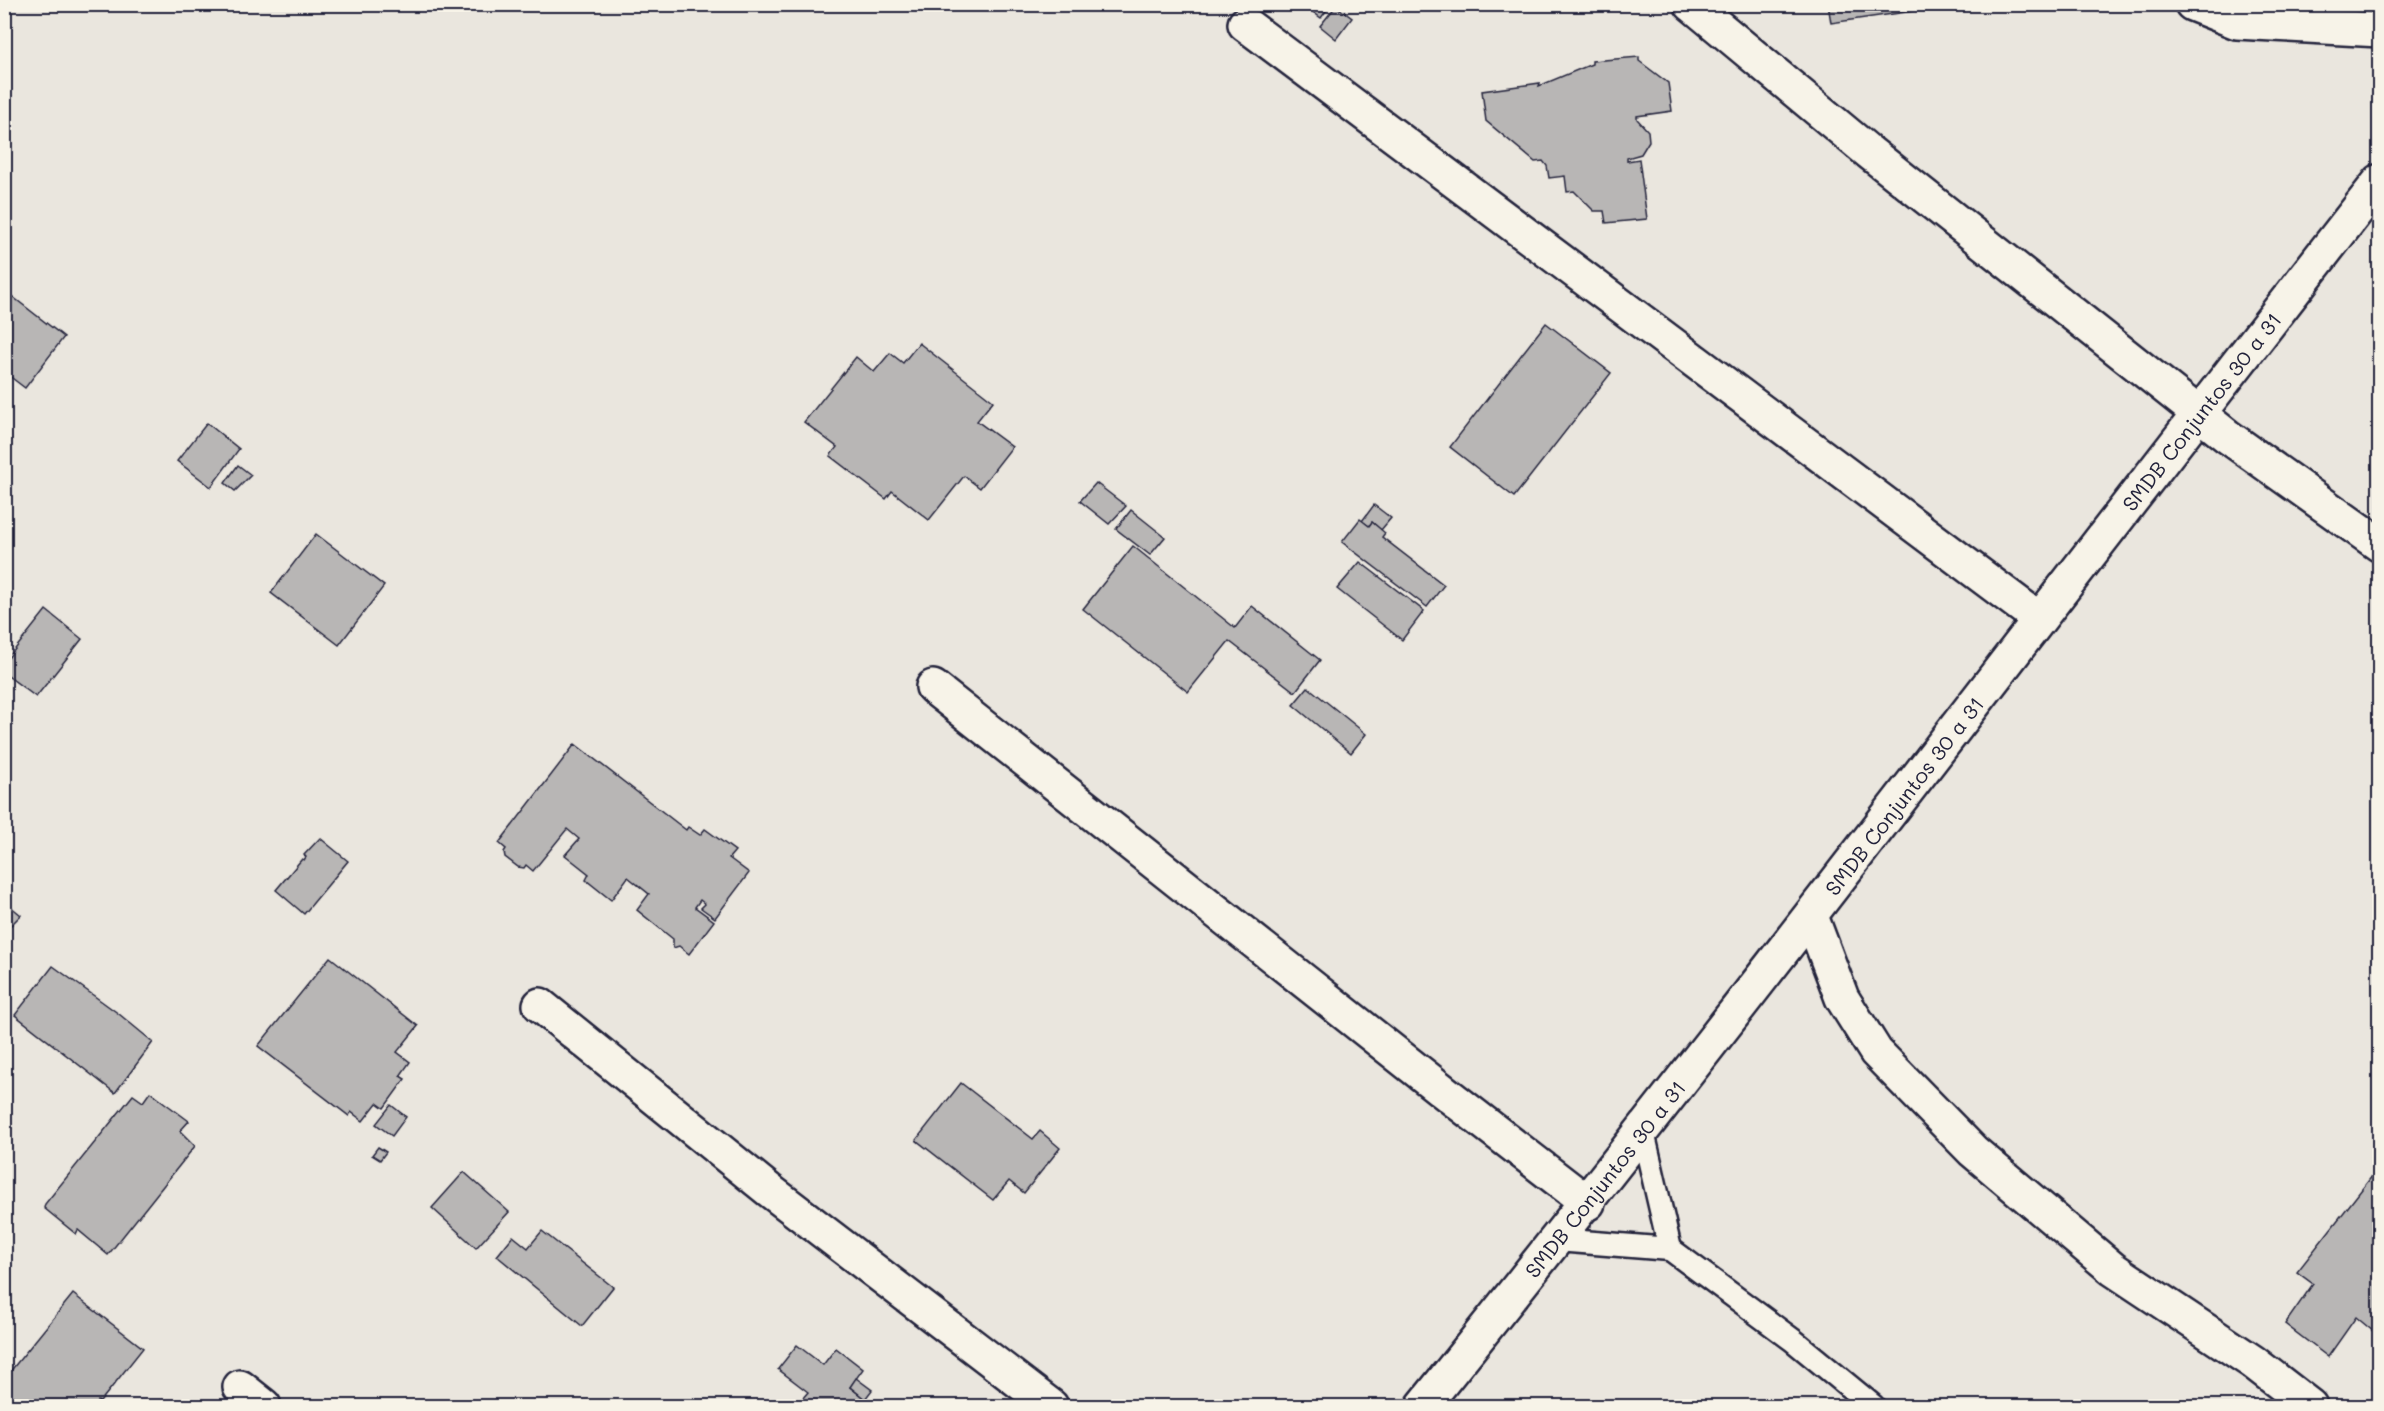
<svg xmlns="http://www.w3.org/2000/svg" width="2384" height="1411" viewBox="0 0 2384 1411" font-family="Mali,sans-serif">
  <rect width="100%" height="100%" fill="#eae6de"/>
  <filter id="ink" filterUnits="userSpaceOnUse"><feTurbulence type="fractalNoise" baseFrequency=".0167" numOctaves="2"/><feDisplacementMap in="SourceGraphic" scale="12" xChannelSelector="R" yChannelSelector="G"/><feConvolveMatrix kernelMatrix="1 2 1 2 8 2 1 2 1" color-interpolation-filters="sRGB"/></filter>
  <g filter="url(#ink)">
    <g fill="#b8b6b5" stroke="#22223b" stroke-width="1.5">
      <path d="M1319,4H1331L1321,18L1313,12Z"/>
      <path d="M1828,4H1913V11L1831,23Z"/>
      <path d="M1336,6L1352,18L1336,39L1320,26Z"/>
      <path d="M1639,57V61L1668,83L1672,111L1637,116V119L1648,131L1649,141L1641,154L1627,158V161L1639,159L1647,219L1606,223L1604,211H1594L1574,191L1567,192L1565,176L1549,178L1547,166L1543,161L1535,162L1486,121L1482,91L1540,83L1539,86L1592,64V61Z"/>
      <path d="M4,290L64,337L25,388L4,372Z"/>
      <path d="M1546,323L1611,373L1514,497L1450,447Z"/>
      <path d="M919,343L993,401L977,421L1012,447L980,488L964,476L929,520L892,491L886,499L830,456L837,447L804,422L856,357L874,372L890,353L903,363Z"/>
      <path d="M207,423L239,449L211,487L177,461Z"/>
      <path d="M238,465L251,475L235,491L225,483Z"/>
      <path d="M1096,483L1126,506L1109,524L1080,501Z"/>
      <path d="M1374,505L1391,518L1381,530L1372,522L1369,526L1362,521Z"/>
      <path d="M1131,510L1165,537L1150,555L1116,529Z"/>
      <path d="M1360,519L1369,526L1372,522L1385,533L1382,537L1444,585L1427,607L1342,542Z"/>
      <path d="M316,534L384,586L339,645L271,593Z"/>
      <path d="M1133,546L1235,628L1252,606L1320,660L1295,692L1229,641L1188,692L1083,609Z"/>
      <path d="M1360,562L1424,611L1402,640L1337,589Z"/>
      <path d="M46,610L82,639L36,697L4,673V663Z"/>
      <path d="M1308,687L1366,734L1351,753L1293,705Z"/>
      <path d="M575,744L686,830L688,827L700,835L705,829L735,851L729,858L749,873L715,918L701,908L705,904L700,900L695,907L714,921L689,954L679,946L673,948V939L637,910L649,894L628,877L611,900L586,880L589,874L565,855L579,839L567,829L533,871L526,865L524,868L518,867L505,857L504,852L506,849L499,843Z"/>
      <path d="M320,838L348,861L304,914L276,890L302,859L304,860L306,857L304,855Z"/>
      <path d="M4,901L21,915L4,932Z"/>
      <path d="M330,957L418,1026L397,1052L410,1062L400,1076L405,1079L384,1108L377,1103L363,1121L351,1112L349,1116L258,1046Z"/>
      <path d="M53,966L119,1014L153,1042L115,1093L15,1015Z"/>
      <path d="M961,1083L1033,1139L1040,1131L1060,1148L1024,1193L1009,1181L993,1200L916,1140Z"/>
      <path d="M150,1092L189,1121L180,1131L195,1146L108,1255L78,1230L76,1234L44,1208L45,1204L133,1095L143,1102Z"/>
      <path d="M391,1105L406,1117L392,1136L376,1124Z"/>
      <path d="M378,1147L386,1152L380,1160L372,1155Z"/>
      <path d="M2380,1166V1324L2374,1332L2356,1317L2328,1357L2285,1324L2313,1284L2297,1272Z"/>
      <path d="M464,1172L509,1212L476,1248L432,1208Z"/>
      <path d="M542,1231L613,1287L582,1326L497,1256L513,1236L528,1248Z"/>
      <path d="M73,1294L143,1348L100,1402L98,1401V1406H4V1379Z"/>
      <path d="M797,1345L823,1365L836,1348L863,1369L850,1387L865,1399L859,1406H796L808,1392L778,1369Z"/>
      <path d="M856,1378L872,1390L865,1399L850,1387Z"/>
    </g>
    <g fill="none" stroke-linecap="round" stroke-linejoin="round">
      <defs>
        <g id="lane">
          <path d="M1557,1240L1670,1249L1643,1132"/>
          <path d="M1670,1249L1794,1341L1873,1406"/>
        </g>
        <g id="street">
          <path d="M1691,4L1869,152L2227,436L2380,545"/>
          <path d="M2192,4L2237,22L2380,30"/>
          <path d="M1245,24L2039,619"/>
          <path d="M933,687L1443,1091L1588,1203"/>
          <path d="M1811,916L1842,998L1876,1052L1973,1151L2113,1269L2253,1362L2310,1406"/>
          <path d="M540,1005L769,1190L1051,1406"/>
          <path d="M240,1387L264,1406"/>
          <path id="s1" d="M1423,1406C1748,1003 2060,589 2380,181"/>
        </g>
      </defs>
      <use href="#lane" stroke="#22223b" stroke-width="27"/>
      <use href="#street" stroke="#22223b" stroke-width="38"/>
      <use href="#lane" stroke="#f7f3e8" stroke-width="22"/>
      <use href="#street" stroke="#f7f3e8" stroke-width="33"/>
    </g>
  </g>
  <g text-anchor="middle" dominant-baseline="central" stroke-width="4.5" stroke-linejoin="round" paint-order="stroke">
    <g font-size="21" fill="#22223b" stroke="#f7f3e8">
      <text stroke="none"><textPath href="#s1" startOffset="1263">SMDB Conjuntos 30 a 31</textPath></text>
      <text stroke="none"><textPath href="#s1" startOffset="777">SMDB Conjuntos 30 a 31</textPath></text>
      <text stroke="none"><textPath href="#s1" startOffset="291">SMDB Conjuntos 30 a 31</textPath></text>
    </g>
  </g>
  <rect width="2384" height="1411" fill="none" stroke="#f7f3e8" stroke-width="24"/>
  <rect x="12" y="12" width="2360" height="1387" fill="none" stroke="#22223b" stroke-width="2" filter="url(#ink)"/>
</svg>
